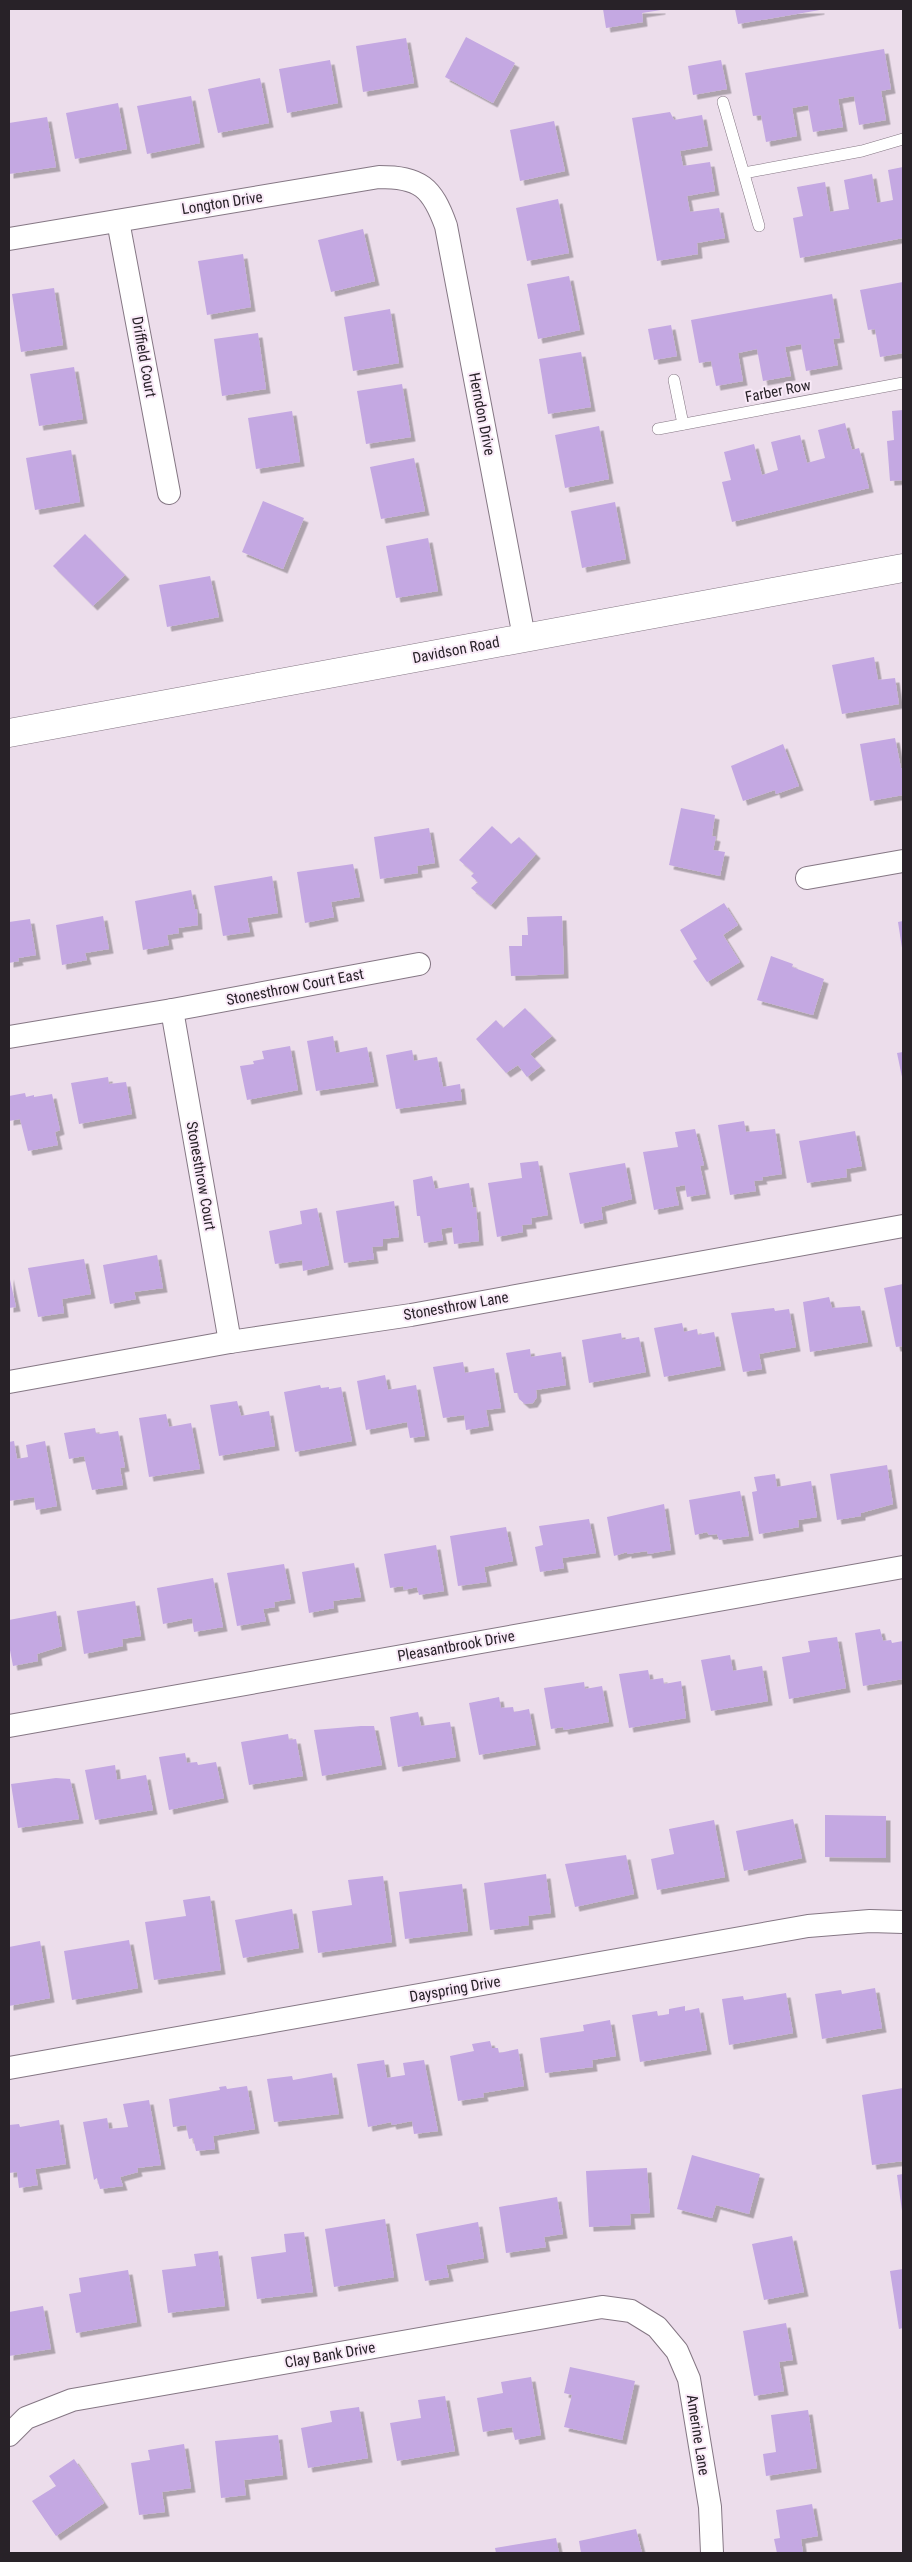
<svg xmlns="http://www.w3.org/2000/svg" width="912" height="2562" viewBox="0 0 912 2562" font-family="'Roboto Condensed',sans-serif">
  <defs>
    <filter id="shadow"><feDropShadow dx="4.5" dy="4.5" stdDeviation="0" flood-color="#0004"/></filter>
  </defs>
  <rect width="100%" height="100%" fill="#ecddeb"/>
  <g fill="#c4a8e2" filter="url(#shadow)">
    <path d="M603,9H661V10L642,13L643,22L606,28Z"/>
    <path d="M735,9H820V10L738,24Z"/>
    <path d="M466,37L515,63L493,103L445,77Z"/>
    <path d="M406,38L414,83L363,92L356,46Z"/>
    <path d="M884,49L891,89L881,91L886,120L859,125L854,96L838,99L843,127L813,132L808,105L792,108L797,136L766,142L761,115L753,116L745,73Z"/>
    <path d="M330,60L338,103L287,113L279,69Z"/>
    <path d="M721,60L727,89L693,95L688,66Z"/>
    <path d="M260,78L269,123L218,133L208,89Z"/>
    <path d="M191,96L200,143L147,154L137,106Z"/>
    <path d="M118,103L127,149L75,159L66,113Z"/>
    <path d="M670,112L674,120L702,115L708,146L680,151L683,166L710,162L715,191L687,196L690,212L719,208L725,238L697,243L698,254L657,261L632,118Z"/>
    <path d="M47,117L56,167L9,174V123Z"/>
    <path d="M554,121L565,171L520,181L510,130Z"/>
    <path d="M903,167V238L800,258L793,218L803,216L797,187L825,182L830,212L849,209L844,180L872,174L877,203L893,200L888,170Z"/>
    <path d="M558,199L569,253L527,261L516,208Z"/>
    <path d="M363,229L375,281L331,292L318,240Z"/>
    <path d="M243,254L251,307L207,315L198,261Z"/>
    <path d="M569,276L580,330L538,339L527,284Z"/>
    <path d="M903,282V353L880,357L875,329L868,330L860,290Z"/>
    <path d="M54,288L63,345L21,352L12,294Z"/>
    <path d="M832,294L840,338L833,339L838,365L806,371L801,344L785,347L791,376L763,381L757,349L738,353L743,381L716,386L711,361L699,363L691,320Z"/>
    <path d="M390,309L399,363L353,371L344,317Z"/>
    <path d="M671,325L677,356L654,360L648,329Z"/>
    <path d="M258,333L266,389L222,396L214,339Z"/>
    <path d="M581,352L591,407L548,414L539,359Z"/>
    <path d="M74,367L83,419L39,426L30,374Z"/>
    <path d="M402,384L411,437L366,444L357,391Z"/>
    <path d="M903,410V480L890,481L887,441L894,440L892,411Z"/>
    <path d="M292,411L300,462L256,469L248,418Z"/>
    <path d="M845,423L852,450L859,448L869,488L732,522L722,482L731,480L724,452L754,444L762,475L778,470L771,442L800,435L807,463L825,458L818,430Z"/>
    <path d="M599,426L609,479L565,488L555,435Z"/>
    <path d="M71,450L80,502L35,510L26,458Z"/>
    <path d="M414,458L425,511L381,519L370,467Z"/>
    <path d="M263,501L304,518L283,569L242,552Z"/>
    <path d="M615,502L626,559L582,568L571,511Z"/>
    <path d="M85,534L125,575L93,606L53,566Z"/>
    <path d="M428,538L438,591L396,598L386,546Z"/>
    <path d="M210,576L219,617L167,627L159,585Z"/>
    <path d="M874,657L878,680L895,678L899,704L842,714L832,665Z"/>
    <path d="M895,738L901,768H903V795L870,801L860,744Z"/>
    <path d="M783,744L799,786L776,794L775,790L743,801L731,766Z"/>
    <path d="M681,808L715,815L712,836L716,837L713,850L725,852L720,876L669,865Z"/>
    <path d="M492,826L511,844L519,837L536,854L491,905L471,888L478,882L471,876L474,873L459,860Z"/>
    <path d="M429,828L435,863L417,866L418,873L380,879L374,837Z"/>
    <path d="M353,864L360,897L331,902L334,917L305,923L297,872Z"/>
    <path d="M272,876L278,913L247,918L250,932L223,936L214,886Z"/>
    <path d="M191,890L195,909H197L198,925L178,928L179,933L167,935L169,945L143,950L135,901Z"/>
    <path d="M724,903L738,925L723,935L740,962L707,982L693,961L697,959L680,930Z"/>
    <path d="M103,916L109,949L85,953L87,960L62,965L56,925Z"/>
    <path d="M562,916L564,974L511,976L509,946H522V935H528L527,917Z"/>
    <path d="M30,919L36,955L18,958L19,961L9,963V922Z"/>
    <path d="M903,921V947L902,948L898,922Z"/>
    <path d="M771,956L793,964L792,967L824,979L813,1015L757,1000Z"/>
    <path d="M525,1008L552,1036L530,1054L541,1066L527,1077L518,1065L506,1073L476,1039L496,1020L503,1028Z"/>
    <path d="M333,1036L336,1053L367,1047L374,1082L316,1091L307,1041Z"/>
    <path d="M290,1046L298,1090L247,1100L240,1066L254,1064L253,1061L264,1059L262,1051Z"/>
    <path d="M412,1050L414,1061L437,1057L443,1087L460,1084L462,1100L396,1109L386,1055Z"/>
    <path d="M903,1052V1077H902L897,1053Z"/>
    <path d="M108,1077L109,1084L126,1082L132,1114L79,1124L71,1083Z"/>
    <path d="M25,1093L26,1097L34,1095V1097L52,1094L60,1130L55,1132L58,1145L28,1151L20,1119L9,1121V1096Z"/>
    <path d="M744,1121L746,1132L775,1129L782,1174L762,1177L763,1180L754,1181L756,1191L730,1195L718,1125Z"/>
    <path d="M695,1129L704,1165L700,1166L706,1194L687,1197L685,1185L675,1187L679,1205L654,1210L643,1152L678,1147L675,1132Z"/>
    <path d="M855,1131L862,1166L846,1169L847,1177L807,1183L799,1141Z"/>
    <path d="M538,1161L548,1215L531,1218L532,1224L522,1225L523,1232L497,1237L488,1183L522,1178L520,1163Z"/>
    <path d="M625,1163L632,1199L601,1207L603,1219L580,1224L569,1173Z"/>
    <path d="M432,1176L435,1189L469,1183L473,1208L476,1207L479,1241L454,1244L452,1227L441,1229L443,1240L424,1243L420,1216H417L413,1180Z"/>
    <path d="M394,1201L399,1237L383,1239V1246L372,1247L374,1259L344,1263L336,1211Z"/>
    <path d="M317,1208L329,1265L303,1271L302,1260L275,1264L269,1231L302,1224L300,1211Z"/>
    <path d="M157,1255L163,1288L134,1292L136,1299L110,1304L103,1265Z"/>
    <path d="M84,1259L91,1294L62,1299L64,1313L38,1317L28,1268Z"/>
    <path d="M9,1275L16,1307L9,1308Z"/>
    <path d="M903,1284V1346L896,1347L884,1288Z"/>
    <path d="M829,1297L832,1308L860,1306L868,1342L810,1352L803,1302Z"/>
    <path d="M774,1308L775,1311L789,1309L796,1347L759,1354L762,1369L743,1372L731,1313Z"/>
    <path d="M682,1323L684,1332L697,1329L698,1335L714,1332L721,1366L664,1377L654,1328Z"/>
    <path d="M621,1333L622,1340L639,1337L646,1372L589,1383L582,1340Z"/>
    <path d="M530,1349L531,1357L561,1352L566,1385L536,1390L537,1397L533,1403L525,1404L519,1399L518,1393H514L506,1353Z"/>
    <path d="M463,1362L465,1373L494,1368L501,1408L486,1410L489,1426L466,1430L464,1415L443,1418L433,1367Z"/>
    <path d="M385,1375L388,1390L416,1385L425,1436L410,1438L407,1422L366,1430L357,1381Z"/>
    <path d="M320,1385L321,1388L329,1387V1389L341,1387L352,1441L295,1452L284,1392Z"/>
    <path d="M237,1401L241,1416L269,1411L275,1446L219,1456L210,1405Z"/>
    <path d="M166,1414L169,1427L191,1423L200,1469L149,1477L139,1418Z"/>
    <path d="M95,1428L96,1433L99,1434L118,1431L125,1467L120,1468L123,1485L92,1490L84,1456L69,1459L64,1433Z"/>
    <path d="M14,1441L17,1459L28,1457L26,1445L45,1441L57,1506L36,1510L34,1497L9,1501V1442Z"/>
    <path d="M887,1465L893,1504L861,1513V1516L837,1520L830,1474Z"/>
    <path d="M775,1474L777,1487L811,1481L817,1517L798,1520L799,1527L759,1534L752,1492L757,1491L754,1477Z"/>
    <path d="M740,1491L749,1536L719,1540L717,1534L709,1535L707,1532L695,1535L689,1500Z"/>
    <path d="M664,1504L671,1550L648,1554L647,1551L627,1554V1552L614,1556L607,1517Z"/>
    <path d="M589,1519L596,1553L562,1558L564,1568L540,1572L535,1547L543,1545L539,1526Z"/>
    <path d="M506,1527L513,1561L484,1567L487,1582L458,1586L450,1536Z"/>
    <path d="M436,1545L444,1591L419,1595L417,1587L404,1590L403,1586L390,1588L384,1554Z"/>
    <path d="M354,1563L361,1597L333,1601L334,1608L309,1613L302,1572Z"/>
    <path d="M284,1564L291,1599L274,1602L275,1607L263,1609L266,1621L237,1626L227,1573Z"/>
    <path d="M213,1578L223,1627L194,1632L192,1618L163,1624L157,1588Z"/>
    <path d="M135,1601L141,1636L122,1639L123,1646L84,1654L77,1611Z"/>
    <path d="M56,1611L62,1646L37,1654L38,1661L13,1666L9,1645V1620Z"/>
    <path d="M880,1629L883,1641L891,1640L892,1643L903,1641V1679L863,1686L855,1633Z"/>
    <path d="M837,1637L846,1688L789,1699L782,1657L810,1652L808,1641Z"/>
    <path d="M730,1655L733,1671L762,1666L768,1701L711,1711L701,1660Z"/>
    <path d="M648,1670L650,1680L663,1678L664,1684L681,1681L686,1718L629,1728L619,1674Z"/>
    <path d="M584,1682L585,1689L602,1686L609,1722L564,1730L563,1727L551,1729L544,1688Z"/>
    <path d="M499,1697L501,1708L513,1707L514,1712L529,1709L536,1745L479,1755L469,1703Z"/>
    <path d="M418,1712L421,1726L450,1722L456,1757L398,1767L390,1717Z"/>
    <path d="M361,1726H374L382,1765L322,1776L314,1730Z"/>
    <path d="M288,1734L289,1740L296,1739L303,1776L249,1785L241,1742Z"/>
    <path d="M185,1753L187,1763L197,1762L198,1765L216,1762L224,1798L169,1810L159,1757Z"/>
    <path d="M115,1765L117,1780L146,1775L153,1810L95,1820L85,1770Z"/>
    <path d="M56,1778L70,1779L79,1819L18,1828L11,1784Z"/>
    <path d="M825,1815L886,1816V1858L825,1857Z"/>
    <path d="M793,1819L802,1858L744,1871L736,1831Z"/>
    <path d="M714,1820L725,1877L657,1890L651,1859L674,1854L669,1829Z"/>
    <path d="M626,1855L634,1894L575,1907L565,1864Z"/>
    <path d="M546,1874L551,1913L528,1916L529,1925L490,1930L484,1883Z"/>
    <path d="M383,1876L392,1942L318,1953L312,1911L352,1905L348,1880Z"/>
    <path d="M462,1884L468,1931L405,1939L399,1892Z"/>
    <path d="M210,1896L221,1970L154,1980L145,1922L186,1916L183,1900Z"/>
    <path d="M292,1909L299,1948L243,1958L235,1920Z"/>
    <path d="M129,1940L138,1988L72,2000L64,1951Z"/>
    <path d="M40,1941L50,1998L9,2006V1947Z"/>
    <path d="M875,1988L882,2028L822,2039L815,1994L841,1990L842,1994Z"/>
    <path d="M786,1993L793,2033L729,2045L722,1999L743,1996L744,2000Z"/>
    <path d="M685,2006V2011L699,2008L707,2050L640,2062L632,2015L657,2011L658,2016L669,2014V2009Z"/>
    <path d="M610,2020L616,2056L592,2060L593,2067L545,2073L540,2038L584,2031L583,2025Z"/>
    <path d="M490,2041L492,2048H498L499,2053L518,2049L524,2086L483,2093L484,2097L458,2101L450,2056L474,2051L472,2044Z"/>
    <path d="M384,2060L387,2078L405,2075L403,2063L424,2060L438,2131L414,2134L412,2121L392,2125L391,2122L368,2127L357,2064Z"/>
    <path d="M332,2073L339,2114L274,2122L267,2079L292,2076L293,2080Z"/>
    <path d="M226,2086L227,2089L247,2086L255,2129L213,2136L215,2149L196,2151L193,2138L189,2139L186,2125L173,2127L169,2099L220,2090L219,2087Z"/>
    <path d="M903,2088V2161L872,2165L862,2095Z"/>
    <path d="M149,2100L161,2165L137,2168L138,2172L120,2177L123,2186L100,2189L97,2178L94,2180L83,2122L107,2118L109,2129L128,2127L123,2104Z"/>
    <path d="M59,2120L66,2164L35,2169L38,2185L19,2188L17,2172L9,2173V2125L19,2124L20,2127Z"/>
    <path d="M692,2155L760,2174L749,2214L716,2205L712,2218L677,2209Z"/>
    <path d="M647,2168L650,2213L630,2214L631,2225L589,2227L586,2171Z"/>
    <path d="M903,2174V2210L902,2211L897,2175Z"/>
    <path d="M557,2197L563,2234L544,2237L546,2247L506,2253L499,2207Z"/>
    <path d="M385,2219L394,2277L334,2287L325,2229Z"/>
    <path d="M478,2222L484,2258L446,2265L449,2277L425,2281L416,2234Z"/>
    <path d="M304,2232L313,2292L257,2299L251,2257L286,2252L284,2234Z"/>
    <path d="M792,2236L804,2292L764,2300L752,2244Z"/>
    <path d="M218,2251L225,2306L168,2313L162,2270L196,2266L194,2254Z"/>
    <path d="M903,2269V2328L899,2329L890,2271Z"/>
    <path d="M128,2270L137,2322L76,2333L69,2294L81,2292L79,2278Z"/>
    <path d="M43,2306L51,2349L9,2356V2312Z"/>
    <path d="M786,2323L793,2360L779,2362L784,2391L754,2396L743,2331Z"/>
    <path d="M570,2367L635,2381L622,2440L564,2427L572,2395L564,2393Z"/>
    <path d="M531,2377L541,2435L515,2440L512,2427L483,2432L477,2398L503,2393L501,2382Z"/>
    <path d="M445,2396L455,2451L397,2461L390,2423L421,2418L418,2400Z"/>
    <path d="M359,2407L368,2458L308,2468L301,2428L332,2422L330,2411Z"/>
    <path d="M808,2410L817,2468L766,2476L763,2454L776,2452L771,2415Z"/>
    <path d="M278,2435L283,2475L244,2480L246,2495L221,2498L215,2441Z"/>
    <path d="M184,2444L191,2488L162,2492L165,2512L139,2515L131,2463L150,2460L148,2450Z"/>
    <path d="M74,2459L104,2503L56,2536L32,2501L56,2486L49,2476Z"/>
    <path d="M812,2504L818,2536L801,2539L803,2553H777L774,2539L780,2538L776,2510Z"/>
    <path d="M636,2529L642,2553H581L579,2541Z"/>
    <path d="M556,2538L559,2553H496L495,2548Z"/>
  </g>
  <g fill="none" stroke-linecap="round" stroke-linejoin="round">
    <defs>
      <g id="service">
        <path d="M723,102L759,226"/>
        <path d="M744,173L862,151L903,139"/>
        <path d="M674,380L683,424"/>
        <path d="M658,429L903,383"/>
      </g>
      <g id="minor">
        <path d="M118,221L169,493"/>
        <path d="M9,239L379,177C420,177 432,187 446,226L524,637"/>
        <path d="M807,878L903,861"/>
        <path d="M172,1010L230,1342"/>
        <path d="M9,1037L172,1010L419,964"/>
        <path d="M9,1382L230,1342L411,1315L903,1226"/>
        <path d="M9,1726L903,1567"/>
        <path d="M9,2068L808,1926L870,1921L903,1922"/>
        <path d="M9,2435L26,2418L72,2400L602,2307L631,2311L657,2327L677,2351L689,2379L710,2507L712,2553"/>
      </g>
      <path id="secondary" d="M9,733L903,568"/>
    </defs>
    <use href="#service" stroke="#857784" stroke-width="12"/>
    <use href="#minor" stroke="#857784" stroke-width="24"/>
    <use href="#secondary" stroke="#857784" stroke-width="29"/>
    <use href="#service" stroke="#fff" stroke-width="11"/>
    <use href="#minor" stroke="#fff" stroke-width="22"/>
    <use href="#secondary" stroke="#fff" stroke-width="28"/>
  </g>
  <g text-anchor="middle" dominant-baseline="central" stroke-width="4" stroke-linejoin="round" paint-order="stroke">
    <g font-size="15" fill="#282228" stroke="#f9eaf8">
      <text transform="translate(222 203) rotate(-9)">Longton Drive</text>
      <text transform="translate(144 357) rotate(80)">Driffield Court</text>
      <text transform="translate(778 391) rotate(-11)">Farber Row</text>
      <text transform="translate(482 414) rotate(79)">Herndon Drive</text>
      <text transform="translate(456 650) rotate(-11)">Davidson Road</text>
      <text transform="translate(295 987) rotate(-11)">Stonesthrow Court East</text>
      <text transform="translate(201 1176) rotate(80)">Stonesthrow Court</text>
      <text transform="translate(456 1306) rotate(-10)">Stonesthrow Lane</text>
      <text transform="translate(456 1646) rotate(-10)">Pleasantbrook Drive</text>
      <text transform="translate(455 1989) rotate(-10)">Dayspring Drive</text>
      <text transform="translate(330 2355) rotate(-10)">Clay Bank Drive</text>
      <text transform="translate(698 2435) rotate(81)">Amerine Lane</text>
    </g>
  </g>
  <rect width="912" height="2562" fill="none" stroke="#282228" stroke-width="20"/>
</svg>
